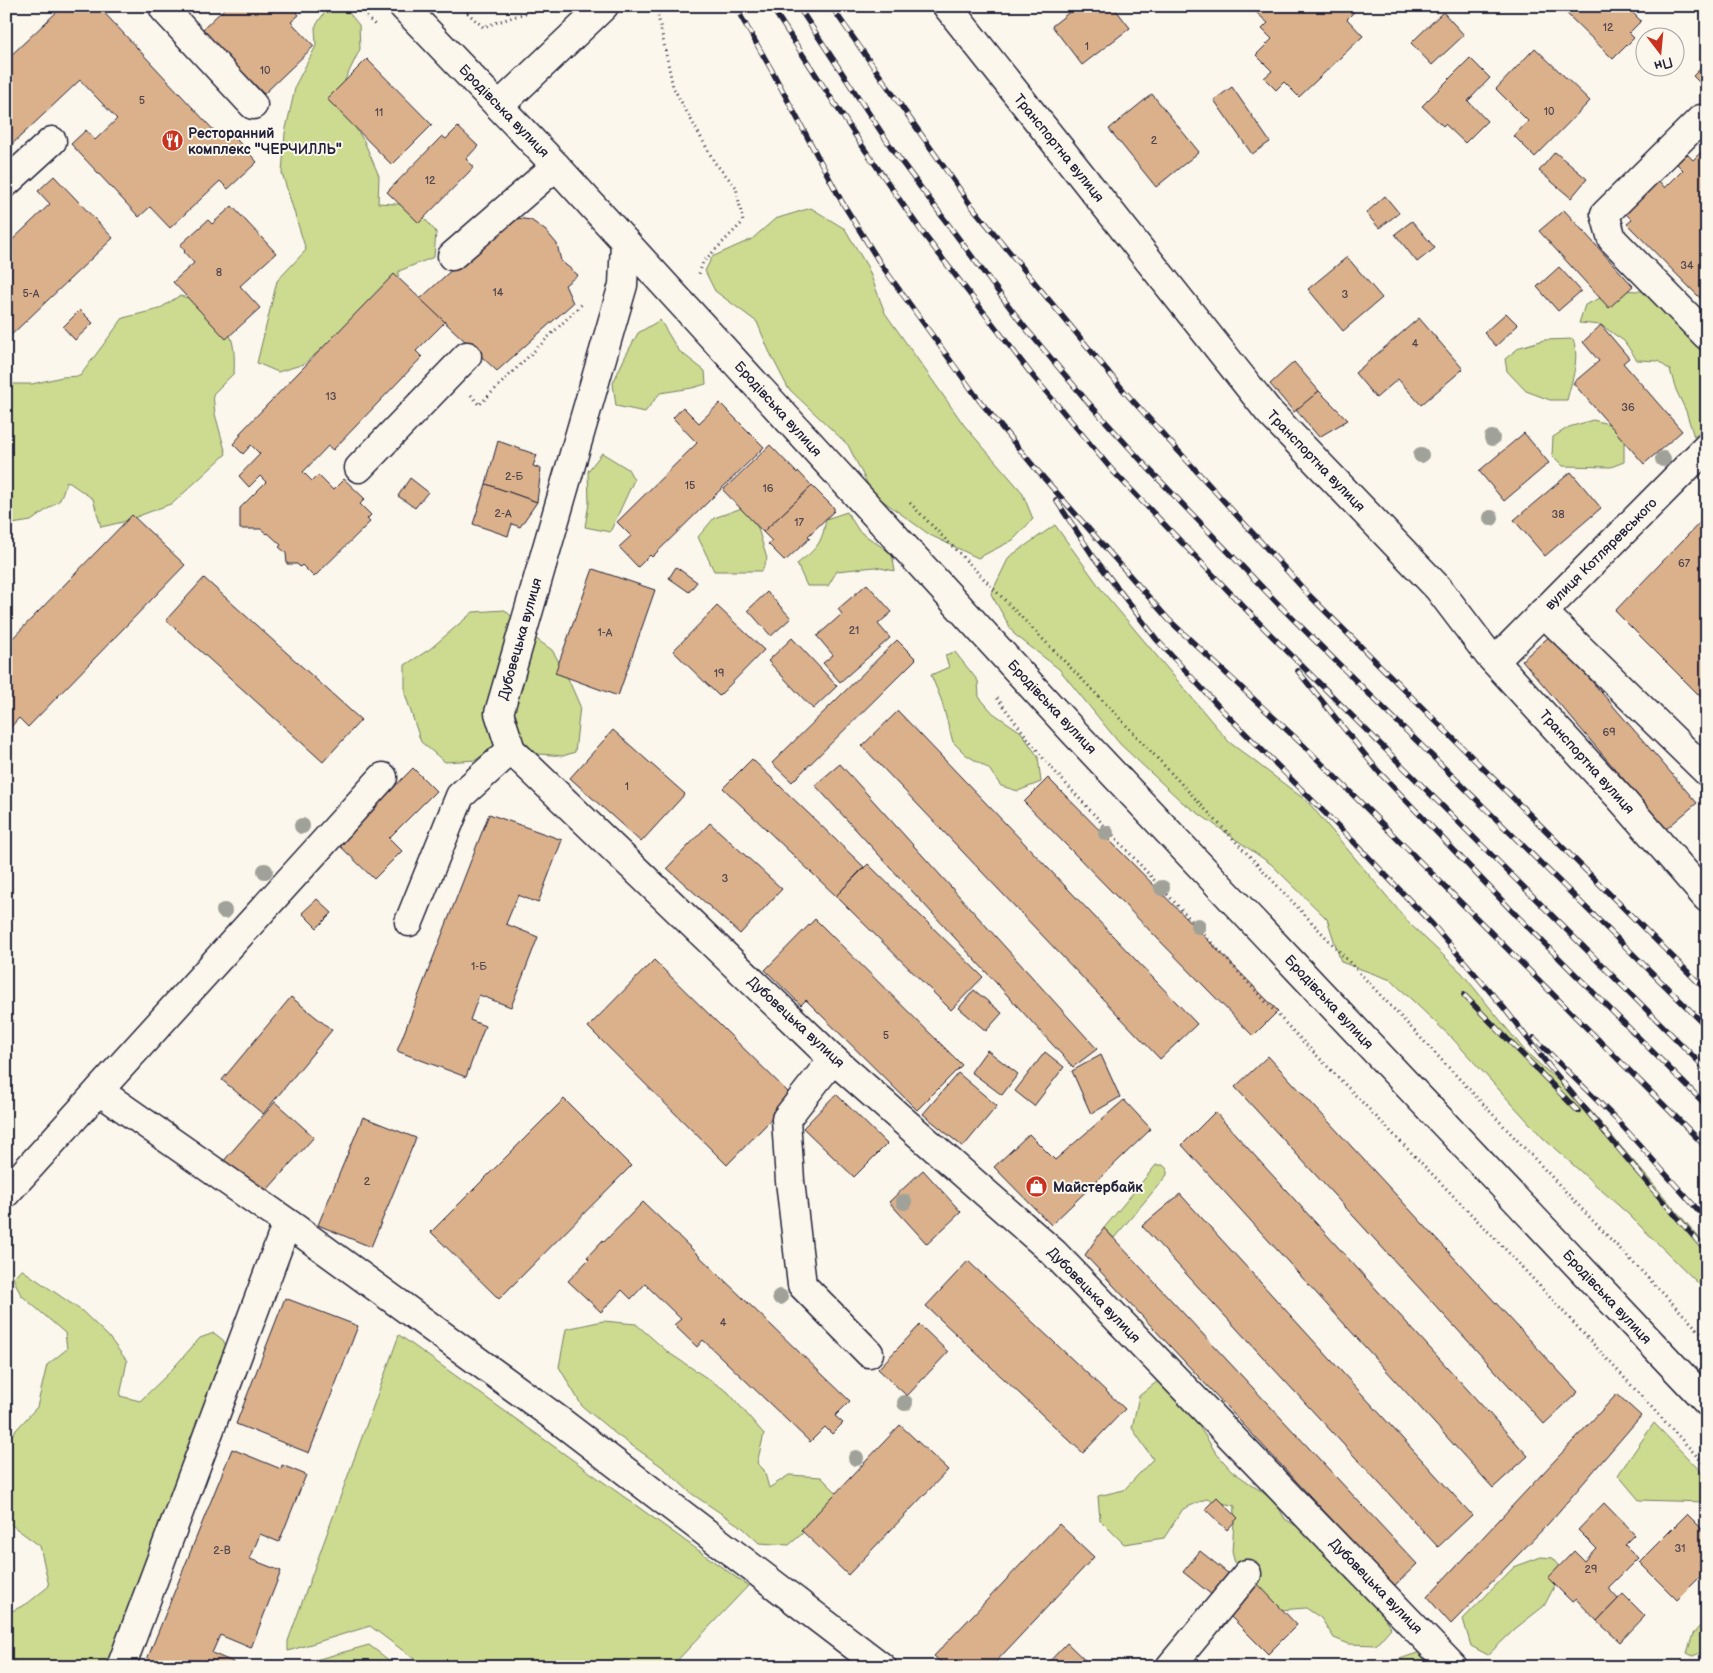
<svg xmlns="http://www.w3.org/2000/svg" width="1713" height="1673" viewBox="0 0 1713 1673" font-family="'Balsamiq Sans',sans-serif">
  <rect width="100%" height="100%" fill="#fbf7ec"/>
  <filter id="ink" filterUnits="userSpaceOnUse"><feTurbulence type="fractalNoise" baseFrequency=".02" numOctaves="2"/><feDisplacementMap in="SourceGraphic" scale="10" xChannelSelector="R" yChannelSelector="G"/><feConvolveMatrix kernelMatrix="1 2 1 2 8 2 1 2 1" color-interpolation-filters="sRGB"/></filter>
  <g filter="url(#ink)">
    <g fill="#ccdb8f" stroke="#777e65">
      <path d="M345,8L359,25L360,49L345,80L340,103L364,141L379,176L378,203L413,205L436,232L434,257L399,271L395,296L333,339L304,364L278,372L257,363L277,281L306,250L282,173L285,133L296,84L316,46L315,27L326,10Z"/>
      <path d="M811,208L845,229L868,268L885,313L964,425L1022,492L1033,519L1013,540L978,558L930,535L872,493L848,445L788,388L769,351L757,322L715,291L705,271L712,257L752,239L775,219Z"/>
      <path d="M1618,290L1661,292L1707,330V422L1694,437L1686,411L1676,390L1670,370L1658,361L1637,360L1624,341L1601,325L1579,323L1585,305Z"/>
      <path d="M179,296L205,301C229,329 236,335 234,373L213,394L215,414L226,454L173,503L123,522L101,527L93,499L67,481L60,500L31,521L6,525V384H32L62,377L80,376L123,318L159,309Z"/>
      <path d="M660,320L678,350L705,371L706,384L692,388L660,393L645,412L616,406L613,383L625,357L638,333Z"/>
      <path d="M1573,339C1580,359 1572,380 1567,400H1550L1526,391L1507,371L1505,359L1520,347L1544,340Z"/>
      <path d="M1593,420L1624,428V462L1611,467L1563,466L1552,455L1553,437L1569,427Z"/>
      <path d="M602,453L628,469L634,480L610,532L585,527L589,503L588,471Z"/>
      <path d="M742,508L758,528L767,559L762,571H714L698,537L714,518Z"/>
      <path d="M847,512L859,531L892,554L895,571L875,567L837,571L828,586H807L797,564C817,548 822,544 826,519Z"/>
      <path d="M1055,525L1104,593L1229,742L1308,802L1410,924L1462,973L1525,1051L1588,1108L1702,1241L1707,1247V1292L1628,1214L1543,1138L1452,1038L1391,980L1341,962L1327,919L1271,864L1182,802L1120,744L1059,669L1014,634L991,594L1009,557Z"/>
      <path d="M505,610L529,634L552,650L566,674L580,706L575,752L563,756L528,753L501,741L476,760L445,762L421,742L405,694V665L430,649L473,612Z"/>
      <path d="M955,652L978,681L979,697L993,713L1021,732L1038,757L1041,782L1018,791L1001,786L989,769L965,754L953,742L941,699L931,675L949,667L945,655Z"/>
      <path d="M1156,1165H1163L1167,1169V1175L1114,1238L1104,1228Z"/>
      <path d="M21,1269L82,1311L108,1336L127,1361L120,1396L140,1401L167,1375L200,1338L214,1333L223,1340L232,1357L117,1667H20L9,1657L6,1651V1614L28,1603L49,1586L40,1546L6,1521V1441L37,1407L47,1365L67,1349L65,1333L21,1295L13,1278Z"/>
      <path d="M603,1321L636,1324L669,1353L728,1392L764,1434L757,1463L764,1470L769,1488L789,1475L821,1477L836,1492L823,1516L789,1545L759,1543L743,1528L692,1494L664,1468L617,1435L582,1406L559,1367L566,1329Z"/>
      <path d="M399,1335L748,1586L671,1667H425L370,1626L288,1651V1641Z"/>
      <path d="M1159,1380L1192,1415L1216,1453L1232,1471L1275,1501L1285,1519L1324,1543L1370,1595L1391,1628L1376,1645L1349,1644L1334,1638L1321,1618L1306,1608L1280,1610L1241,1586L1232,1552L1235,1506L1206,1499L1183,1509L1164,1538L1124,1544L1100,1520L1098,1496L1124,1490L1153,1459L1132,1428L1139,1396Z"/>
      <path d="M1654,1423L1707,1478V1506L1705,1502L1639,1500L1618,1475Z"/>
      <path d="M1541,1557L1553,1558L1563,1570L1544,1606L1516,1628L1488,1655L1471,1646L1463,1619L1514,1567Z"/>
      <path d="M1707,1618V1650L1693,1656L1687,1653L1693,1634Z"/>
      <path d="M369,1645L398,1667H293L294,1666Z"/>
      <path d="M1426,1650L1439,1667H1387L1388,1663Z"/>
    </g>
    <g fill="#dbb18c" stroke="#22223b">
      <path d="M63,6H98L220,137L228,130L257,162L228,189L220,181L170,228L150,207L139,217L71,144L86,130L95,140L117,119L80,80L6,150V60Z"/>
      <path d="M227,6H291L299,15L291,22L314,46L264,94L202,30Z"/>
      <path d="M1077,6H1113L1130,28L1082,65L1052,26Z"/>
      <path d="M1249,6H1333L1335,9L1337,6H1348L1354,12L1347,19L1363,36L1299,97L1284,82L1276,90L1264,78L1272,71L1256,55L1272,39L1262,29L1268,23Z"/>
      <path d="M1559,6H1637L1632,12L1641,21L1629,33L1634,38L1613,59Z"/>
      <path d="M1443,12L1464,35L1432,65L1411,43Z"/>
      <path d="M1535,48L1590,101L1535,157L1514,136L1528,121L1496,89Z"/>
      <path d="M1470,58L1490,78L1468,101L1487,121L1465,143L1445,124L1443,126L1422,106Z"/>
      <path d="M367,59L432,125L392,165L327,99Z"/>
      <path d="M1707,62V90L1693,76Z"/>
      <path d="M1232,87L1270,142L1252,154L1214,100Z"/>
      <path d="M1152,94L1199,152L1156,187L1109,129Z"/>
      <path d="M458,127L478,146L466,159L474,167L419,223L387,192L442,136L446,139Z"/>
      <path d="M1707,146V305L1627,224L1632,220L1625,213L1659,181L1665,188L1683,170L1677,164L1687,154L1693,160Z"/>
      <path d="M1555,152L1587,179L1571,198L1539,171Z"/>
      <path d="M54,176L113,238L6,340V246L50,204L38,191Z"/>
      <path d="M1385,196L1399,213L1379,228L1366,213Z"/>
      <path d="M232,206L276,253L240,286L260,308L226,339L173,282L194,263L184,252L185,251L180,245L208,220L212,224Z"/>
      <path d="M1564,210L1633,286L1609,308L1539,231Z"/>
      <path d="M509,217L531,220L546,231L557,244L561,261L578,275L565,285L573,303L497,371L420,299Z"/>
      <path d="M1412,221L1435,248L1417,262L1395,234Z"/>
      <path d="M1347,257L1382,298L1343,331L1308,289Z"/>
      <path d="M1559,267L1581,291L1558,311L1537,287Z"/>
      <path d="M394,274L445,322L416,351L422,357L333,450L328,446L303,472L312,481L318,475L333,490L344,479L365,499L360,504L371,515L367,519L370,522L314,577L302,565L300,567L297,564H287L286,553L279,547L281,545L268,533L267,534L261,529H240V508L266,482L260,476L249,487L239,476L260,454L251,445L243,454L233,444L241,435L239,434Z"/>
      <path d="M80,310L93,323L75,340L63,327Z"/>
      <path d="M1506,313L1518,325L1496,346L1484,333Z"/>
      <path d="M1419,318L1463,369L1421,405L1398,379L1376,398L1355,373Z"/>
      <path d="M1601,325L1629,358L1623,363L1682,431L1644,464L1573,383L1599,361L1583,342Z"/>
      <path d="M1294,362L1319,391L1294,412L1270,384Z"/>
      <path d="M1319,391L1348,420L1319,437L1296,410Z"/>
      <path d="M720,403L764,447L652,557L650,555L638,567L619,547L631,536L617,522L697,443L673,418L683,407L699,423Z"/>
      <path d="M1524,433L1549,463L1504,501L1479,471Z"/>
      <path d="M498,441L537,455L533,466L541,469L537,502L486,484Z"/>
      <path d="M770,445L797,473L798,471L812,486L763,532L723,490Z"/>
      <path d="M1571,472L1601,508L1545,556L1514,520Z"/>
      <path d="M410,478L428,492L415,508L398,496Z"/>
      <path d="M486,484L537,502L520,527L512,524L508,536L473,524Z"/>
      <path d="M812,486L834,508V511L808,536L810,538L785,561L768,544L772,541L763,532Z"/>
      <path d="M132,515L185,565L28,727L19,718L8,730L6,728V645Z"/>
      <path d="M1707,515V703L1615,611Z"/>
      <path d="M676,567L697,582L689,592L669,578Z"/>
      <path d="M593,569L655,590L618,696L555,673Z"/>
      <path d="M204,578L361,720L323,762L166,620Z"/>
      <path d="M867,584L892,612L878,624L890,638L840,682L823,663L833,655L817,636L842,614L838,609Z"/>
      <path d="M767,592L791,618L771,636L748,610Z"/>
      <path d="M717,606L764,650L719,696L673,651Z"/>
      <path d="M1550,636L1563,648L1697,803L1666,829L1522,660Z"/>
      <path d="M792,638L837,686L813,709L768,661Z"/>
      <path d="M897,640L916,659L792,782L772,763Z"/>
      <path d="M898,711L1197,1024L1160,1059L862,746Z"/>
      <path d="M613,730L685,794L641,842L570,778Z"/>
      <path d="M752,759L864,867L836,896L723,788Z"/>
      <path d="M840,764L1097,1049L1073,1067L815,785Z"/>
      <path d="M413,768L436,791L389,838L402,851L374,879L338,844Z"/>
      <path d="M1048,778L1278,1011L1253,1036L1024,802Z"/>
      <path d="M489,814L562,840L538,903L518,895L506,924L538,937L511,1007L479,995L470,1020L485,1026L466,1077L397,1051Z"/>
      <path d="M710,823L782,889L740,934L667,868Z"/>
      <path d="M868,864L983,977L951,1010L836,896Z"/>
      <path d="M317,899L332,913L317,928L302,913Z"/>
      <path d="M815,919L962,1065L917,1110L806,1000L801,1005L765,970Z"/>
      <path d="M654,960L793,1097L727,1165L588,1027Z"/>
      <path d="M974,990L1002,1013L986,1031L959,1008Z"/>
      <path d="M291,997L332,1030L263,1114L222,1080Z"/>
      <path d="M987,1050L1018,1074L1002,1095L971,1072Z"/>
      <path d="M1045,1052L1064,1067L1034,1106L1015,1091Z"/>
      <path d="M1101,1055L1120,1097L1091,1114L1072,1071Z"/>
      <path d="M1268,1056L1578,1392L1544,1424L1235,1087Z"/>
      <path d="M958,1073L997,1106L963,1147L923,1114Z"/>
      <path d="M836,1094L887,1144L854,1177L803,1128Z"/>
      <path d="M564,1099L631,1166L499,1299L431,1232Z"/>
      <path d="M1124,1100L1151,1129L1051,1225L994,1167L1029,1134L1055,1160Z"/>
      <path d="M275,1102L314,1137L260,1198L221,1164Z"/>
      <path d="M1215,1112L1528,1456L1493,1488L1182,1145Z"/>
      <path d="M363,1117L416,1138L371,1247L318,1225Z"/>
      <path d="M923,1170L961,1212L927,1244L889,1202Z"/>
      <path d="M1180,1194L1472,1515L1438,1547L1142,1226Z"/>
      <path d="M643,1202L850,1401L835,1416L843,1423L832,1434L825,1427L810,1442L703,1340L697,1347L674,1325L681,1319L645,1284L631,1299L622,1290L601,1312L568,1281L589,1259L587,1257L603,1240L604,1242Z"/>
      <path d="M1104,1228L1417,1564L1394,1586L1085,1255Z"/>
      <path d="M968,1261L1125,1409L1083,1453L926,1306Z"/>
      <path d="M285,1298L358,1326L309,1453L236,1424Z"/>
      <path d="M920,1325L948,1352L907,1396L878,1369Z"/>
      <path d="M1617,1394L1641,1416L1548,1524L1451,1624L1427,1597Z"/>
      <path d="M900,1425L948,1470L848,1575L801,1530Z"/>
      <path d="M232,1449L281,1469L282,1465L306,1475L279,1542L260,1534L250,1559L281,1571L251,1648L220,1635L212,1653L233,1662L231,1667H144Z"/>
      <path d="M1217,1497L1238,1518L1227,1530L1205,1509Z"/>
      <path d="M1604,1503L1635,1535L1625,1545L1638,1558L1608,1588L1618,1599L1597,1621L1576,1599L1572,1602L1548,1578L1574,1551L1584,1561L1596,1548L1578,1530Z"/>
      <path d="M1687,1514L1707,1534V1570L1677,1600L1639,1562Z"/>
      <path d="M1059,1524L1094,1557L991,1667H946L934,1656Z"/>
      <path d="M1200,1551L1229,1574L1212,1595L1183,1572Z"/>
      <path d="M1254,1580L1297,1625L1268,1654L1224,1610Z"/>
      <path d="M1623,1594L1645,1616L1620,1642L1597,1621Z"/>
      <path d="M1067,1643L1092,1667H1044Z"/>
    </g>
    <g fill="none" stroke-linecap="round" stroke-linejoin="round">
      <defs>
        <g id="minor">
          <path d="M163,6L164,9L253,105"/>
          <path d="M947,6L1269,412L1438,588L1488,654L1621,799L1707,898"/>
          <path d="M499,106L604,6"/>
          <path d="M1707,120L1701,119L1605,214L1612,239L1707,336"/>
          <path d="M6,183L52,141"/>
          <path d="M625,242L623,285L499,713L511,750L833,1059L1054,1253L1453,1667"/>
          <path d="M452,256L556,166"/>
          <path d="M359,468L467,356"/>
          <path d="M1543,612L1707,772"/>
          <path d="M1495,661L1707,447"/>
          <path d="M409,922L460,796L511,750"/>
          <path d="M833,1059L786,1119L790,1181L802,1285L869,1353"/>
          <path d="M99,1091L295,1228L560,1421L882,1667"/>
          <path d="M6,1193L383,777"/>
          <path d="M121,1667L287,1223"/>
          <path d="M1170,1667L1247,1574"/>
        </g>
        <path id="major" d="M403,6L556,166L1072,730L1707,1402"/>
      </defs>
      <use href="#minor" stroke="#22223b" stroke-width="31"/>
      <use href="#major" stroke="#22223b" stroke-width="31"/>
      <g stroke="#22223b" stroke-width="3" stroke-dasharray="1 4" stroke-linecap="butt">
        <path d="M356,6L376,26"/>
        <path d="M460,6L483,27L546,6"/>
        <path d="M656,6L673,87L715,163L736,187L743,222L703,262L699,274"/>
        <path d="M467,13L476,6"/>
        <path d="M471,395L479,405L583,303"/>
        <path d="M910,503L1109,707L1597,1225L1707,1339"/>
        <path d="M997,698L1046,762L1288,1026L1507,1251L1707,1467"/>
      </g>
      <use href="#minor" stroke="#fbf7ec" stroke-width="28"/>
      <use href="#major" stroke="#fbf7ec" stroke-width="28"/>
      <defs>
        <g id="rail">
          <path d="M735,6L771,69L842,202L880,263L979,400L1035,468L1169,620L1303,745L1707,1148"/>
          <path d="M771,6L861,144L922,232L1032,375L1112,470L1267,631L1707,1070"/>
          <path d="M798,6L895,153L1023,325L1086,400L1147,467L1282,608L1707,1027"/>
          <path d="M831,6L970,204L1124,391L1309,595L1707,991"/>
          <path d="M1056,500L1093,556L1157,640L1223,711L1356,844L1433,925L1504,1008L1549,1066L1640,1174"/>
          <path d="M1298,671L1378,771L1513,912L1707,1106"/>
          <path d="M1464,995L1578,1111"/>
          <path d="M1534,1038L1617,1120L1707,1220"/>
          <path d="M1636,1170L1707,1252"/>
        </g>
      </defs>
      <use href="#rail" stroke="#22223b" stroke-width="5.5"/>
      <use href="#rail" stroke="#fbf7ec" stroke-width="4" stroke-dasharray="11" stroke-linecap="butt"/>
    </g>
    <g fill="#a0a198">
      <circle cx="1492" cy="438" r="8"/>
      <circle cx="1421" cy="455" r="8"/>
      <circle cx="1663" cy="459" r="8"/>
      <circle cx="1491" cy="518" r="8"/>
      <circle cx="302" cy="826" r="8"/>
      <circle cx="1106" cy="833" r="8"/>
      <circle cx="265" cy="871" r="8"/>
      <circle cx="1162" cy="888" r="8"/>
      <circle cx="224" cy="911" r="8"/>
      <circle cx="1198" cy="926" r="8"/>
      <circle cx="904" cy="1202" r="8"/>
      <circle cx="780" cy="1297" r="8"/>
      <circle cx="905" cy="1403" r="8"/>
      <circle cx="856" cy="1458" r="8"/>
    </g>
  </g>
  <defs>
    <symbol id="restaurant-disc" viewBox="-11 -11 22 22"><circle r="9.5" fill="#c8321e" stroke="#fbf7ec"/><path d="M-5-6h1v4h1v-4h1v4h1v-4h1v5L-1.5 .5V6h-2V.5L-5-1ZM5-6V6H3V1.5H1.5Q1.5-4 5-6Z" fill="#fff"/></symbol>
    <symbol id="shop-disc" viewBox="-11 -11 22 22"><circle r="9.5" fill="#c8321e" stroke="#fbf7ec"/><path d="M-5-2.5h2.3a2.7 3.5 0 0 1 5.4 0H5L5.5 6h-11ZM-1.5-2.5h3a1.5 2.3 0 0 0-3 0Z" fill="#fff"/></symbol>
  </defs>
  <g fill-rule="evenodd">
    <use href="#restaurant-disc" x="160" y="128" width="25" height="25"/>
    <use href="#shop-disc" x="1024" y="1174" width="25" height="25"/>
  </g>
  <g text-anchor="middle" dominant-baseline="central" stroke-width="4" stroke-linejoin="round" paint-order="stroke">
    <g font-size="11" fill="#50464f">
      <text x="1608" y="27">12</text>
      <text x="1087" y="46">1</text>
      <text x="265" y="70">10</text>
      <text x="142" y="100">5</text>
      <text x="1549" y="111">10</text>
      <text x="379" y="112">11</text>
      <text x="1154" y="140">2</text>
      <text x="430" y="180">12</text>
      <text x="1687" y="265">34</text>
      <text x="219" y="272">8</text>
      <text x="498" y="292">14</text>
      <text x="31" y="293">5-А</text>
      <text x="1345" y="294">3</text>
      <text x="1415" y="343">4</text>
      <text x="331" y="396">13</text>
      <text x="1628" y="407">36</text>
      <text x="514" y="476">2-Б</text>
      <text x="690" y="485">15</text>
      <text x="768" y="488">16</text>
      <text x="503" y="513">2-А</text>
      <text x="1558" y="514">38</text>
      <text x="799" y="522">17</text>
      <text x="1684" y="563">67</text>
      <text x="854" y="630">21</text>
      <text x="605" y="632">1-А</text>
      <text x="719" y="673">19</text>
      <text x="1609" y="732">69</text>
      <text x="627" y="786">1</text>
      <text x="725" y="878">3</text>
      <text x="479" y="966">1-Б</text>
      <text x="886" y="1035">5</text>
      <text x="367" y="1181">2</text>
      <text x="723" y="1322">4</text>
      <text x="1680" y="1548">31</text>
      <text x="222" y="1550">2-В</text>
      <text x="1591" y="1569">29</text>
    </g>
    <g font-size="14" fill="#22223b" stroke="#fbf7ec">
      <text transform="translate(504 111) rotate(46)">Бродівська вулиця</text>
      <text transform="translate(1059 148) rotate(51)">Транспортна вулиця</text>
      <text transform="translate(778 409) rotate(48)">Бродівська вулиця</text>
      <text transform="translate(1316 461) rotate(46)">Транспортна вулиця</text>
      <text transform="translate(1601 554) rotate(-45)">вулиця Котляревського</text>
      <text transform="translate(520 639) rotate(-74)">Дубовецька вулиця</text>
      <text transform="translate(1052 707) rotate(47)">Бродівська вулиця</text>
      <text transform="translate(1587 762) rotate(48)">Транспортна вулиця</text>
      <text transform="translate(1329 1002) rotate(47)">Бродівська вулиця</text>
      <text transform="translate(796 1022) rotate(43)">Дубовецька вулиця</text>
      <text transform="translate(1094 1295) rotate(46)">Дубовецька вулиця</text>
      <text transform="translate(1607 1297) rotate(47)">Бродівська вулиця</text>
      <text transform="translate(1376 1586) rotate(46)">Дубовецька вулиця</text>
    </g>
    <g font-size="14" font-weight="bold" fill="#22223b" stroke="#fbf7ec" text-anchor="start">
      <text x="188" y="133">Ресторанний<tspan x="188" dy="16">комплекс "ЧЕРЧИЛЛЬ"</tspan></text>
      <text x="1053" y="1187">Майстербайк</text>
    </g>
  </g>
  <rect width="1713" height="1673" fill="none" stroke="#fbf7ec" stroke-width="25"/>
  <rect x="12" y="12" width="1688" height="1648" fill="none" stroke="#22223b" stroke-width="2" filter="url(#ink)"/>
  <g transform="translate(1660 52) rotate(164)"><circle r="24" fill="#fbf7ec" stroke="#a4a2a5"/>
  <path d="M0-4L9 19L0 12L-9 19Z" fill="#c8321e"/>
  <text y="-8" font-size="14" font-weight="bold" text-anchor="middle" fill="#22223b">Пн</text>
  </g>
</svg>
